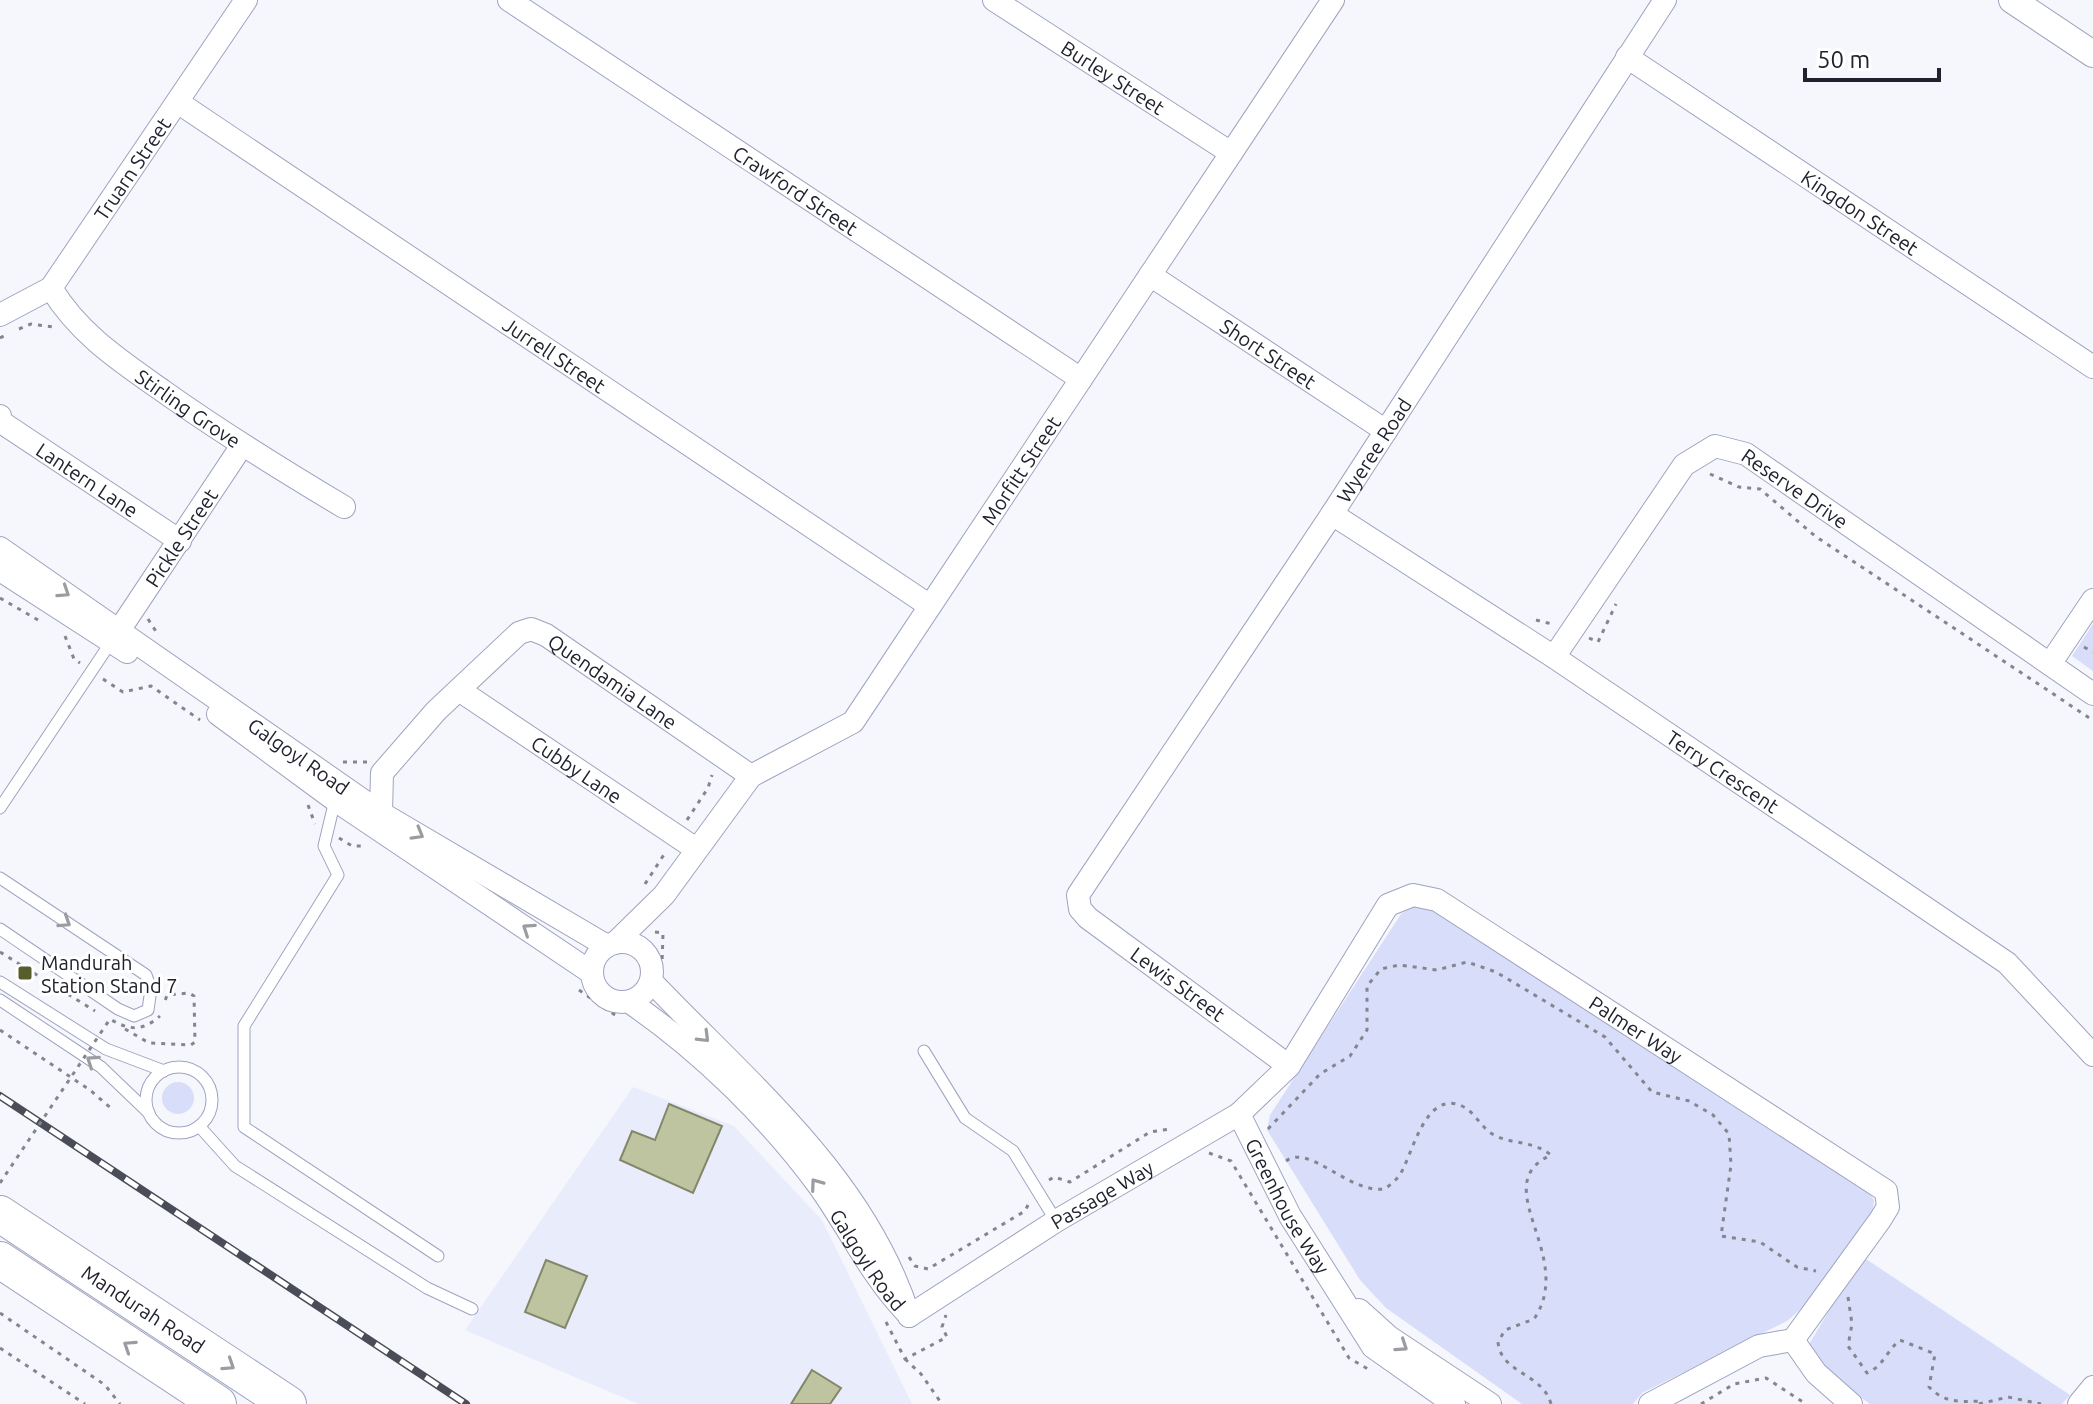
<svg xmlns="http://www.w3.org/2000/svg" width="2093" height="1404" viewBox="0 0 2093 1404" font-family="Ubuntu,sans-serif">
  <rect width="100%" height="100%" fill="#f6f7fd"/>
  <path fill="#e9ecfb" d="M633,1087L734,1126L822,1220L912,1404H638L465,1330Z"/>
  <g fill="#d8ddfa">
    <path d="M2093,624V671L2072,656Z"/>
    <path d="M1415,905L1433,910L1866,1188L1874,1200L1873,1211L1802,1308L1787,1321L1642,1393L1633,1404H1522L1386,1308L1360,1280L1267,1130L1270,1115L1401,914Z"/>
    <circle cx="178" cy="1098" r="16"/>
    <path d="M1866,1259L2070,1395L2062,1404H1870L1827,1373L1808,1346L1852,1272Z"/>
  </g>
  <g fill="#bec4a0" stroke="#83876a" stroke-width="2">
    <path d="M669,1104L722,1126L693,1193L620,1160L632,1131L655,1140Z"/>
    <path d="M546,1260L587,1276L565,1328L525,1312Z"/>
    <path d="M812,1370L841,1388L830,1404H791Z"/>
  </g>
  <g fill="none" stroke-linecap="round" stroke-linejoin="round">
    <defs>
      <g id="service">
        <path d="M335,800L324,846L338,875L244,1026V1127L438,1256"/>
        <path d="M0,808L113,639"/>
        <path d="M0,878L146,975L151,989L148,1010L134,1016L118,1009L0,929"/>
        <path d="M0,982L106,1049L164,1071"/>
        <path d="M0,1000L101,1067L149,1113"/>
        <path d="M924,1051L965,1118L1013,1151L1056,1221"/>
        <circle cx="179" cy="1100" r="33"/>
        <path d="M199,1126L235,1166L251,1176L427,1288L472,1309"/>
      </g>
      <g id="minor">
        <path id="s1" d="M509,0L1081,379"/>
        <path id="s2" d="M994,0L1231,153"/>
        <path id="s3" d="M1627,57L2093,367"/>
        <path id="s4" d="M179,103L930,606"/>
        <path id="s5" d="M1150,275L1386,431"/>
        <path id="s6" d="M51,288C79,334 119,360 163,391C222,433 282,470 344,507"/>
        <path id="s7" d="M0,315L51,288L246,0"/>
        <path id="s8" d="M0,416L1,422L180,541"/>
        <path id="s9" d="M1332,514L1554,657L2007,963L2093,1055"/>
        <path id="s10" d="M0,548L381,813L607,946"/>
        <path d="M0,570L127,652"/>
        <path id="s11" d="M120,629L241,447"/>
        <path id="s12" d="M1554,657L1684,465L1715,446L1746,454L2093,694"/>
        <path d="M2050,664L2093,600"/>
        <path id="s13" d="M459,690L696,849"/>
        <path d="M218,714L335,800L592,973"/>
        <path id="s14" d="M381,813L382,773L436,711L519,633L531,629L546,635L751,776"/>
        <circle cx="622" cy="972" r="30"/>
        <path id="s15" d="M615,943L664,895L751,776L853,722L1333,0"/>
        <path d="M651,981C748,1083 865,1177 909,1316"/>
        <path id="s16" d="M631,1003C702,1052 768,1117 819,1186C849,1228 870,1274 906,1312"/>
        <path id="s17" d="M1289,1066L1088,918L1080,909L1078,895L1332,514L1665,0"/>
        <path id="s18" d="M1239,1114L1290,1216L1373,1347L1454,1404"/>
        <path d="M1359,1310L1389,1337L1490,1404"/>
        <path id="s19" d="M909,1316L1056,1221L1239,1114L1289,1066L1388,905L1413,895L1437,900L1886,1191L1888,1207L1880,1220L1793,1340"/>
        <path d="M1793,1340L1816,1373L1851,1404"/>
        <path d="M1650,1404L1759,1346L1793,1340"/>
        <path d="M2079,1404L2093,1387"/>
      </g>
      <path id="tertiary" d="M2012,0L2093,54"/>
      <g id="trunk">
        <path id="s20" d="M0,1214L288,1404"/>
        <path d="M0,1260L218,1404"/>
      </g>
    </defs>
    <use href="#service" stroke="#9ea3c0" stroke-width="13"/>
    <use href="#minor" stroke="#9ea3c0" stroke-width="24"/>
    <use href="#tertiary" stroke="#9ea3c0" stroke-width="28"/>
    <use href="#trunk" stroke="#9ea3c0" stroke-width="38"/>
    <g stroke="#84868f" stroke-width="3" stroke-dasharray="4 6" stroke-linecap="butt">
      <path d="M19,329L31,324L54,327"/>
      <path d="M0,338L8,334"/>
      <path d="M1710,474L1739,487L1760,489L1815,536L2091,719L2093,717"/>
      <path d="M0,598L38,620"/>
      <path d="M148,619L157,633"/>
      <path d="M1536,620L1552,624"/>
      <path d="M65,636L74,659L80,663"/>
      <path d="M1589,638L1598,642L1616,604"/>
      <path d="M2084,647L2093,652"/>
      <path d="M103,679L123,692L151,686L200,720"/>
      <path d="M343,762H367"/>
      <path d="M308,805L315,824"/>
      <path d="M687,820L708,788L712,775"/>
      <path d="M339,838L352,846H365"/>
      <path d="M645,884L665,853"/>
      <path d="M655,932L663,933L662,965"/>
      <path d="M0,952L95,1011"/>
      <path d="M579,990L615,1015"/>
      <path d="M125,1029L149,1043L191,1045L195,1042L194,996L189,993L167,995L165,1001"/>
      <path d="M0,1030L90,1090L113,1110"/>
      <path d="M1268,1129L1320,1074L1350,1056L1367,1030V986L1381,969L1399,965L1437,970L1467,962L1496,972L1605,1037L1652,1092L1689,1101L1713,1115L1729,1134L1731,1165L1721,1236L1760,1242L1797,1267L1816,1271"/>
      <path d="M1209,1153L1231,1161L1349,1358L1368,1369"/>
      <path d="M1286,1161C1309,1143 1349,1194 1385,1189C1390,1185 1395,1181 1399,1176C1412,1158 1424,1089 1462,1106C1475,1112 1481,1128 1494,1135C1513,1145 1532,1140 1551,1155C1485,1185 1577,1256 1534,1319L1505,1330L1498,1342C1501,1374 1543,1373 1551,1404"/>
      <path d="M1049,1180L1054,1177L1070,1182L1150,1132L1170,1129"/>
      <path d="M909,1257L915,1266L928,1269L1025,1211L1028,1205"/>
      <path d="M1848,1297L1852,1324L1848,1346L1867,1373C1883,1367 1887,1350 1900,1340L1935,1354L1929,1387C1945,1403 1959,1402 1981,1401"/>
      <path d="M0,1313L105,1385L120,1404"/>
      <path d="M886,1322L905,1359L947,1337L942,1327L946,1315"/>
      <path d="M0,1348L85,1404"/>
      <path d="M905,1359L921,1374L942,1404"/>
      <path d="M1701,1404L1734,1384L1766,1378L1806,1404"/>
      <path d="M1979,1404L2008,1397L2041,1404"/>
    </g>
    <use href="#service" stroke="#fff" stroke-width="11"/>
    <use href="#minor" stroke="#fff" stroke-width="22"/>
    <use href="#tertiary" stroke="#fff" stroke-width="26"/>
    <use href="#trunk" stroke="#fff" stroke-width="36"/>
    <defs>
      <path id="rail" d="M0,1096L466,1404"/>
    </defs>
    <use href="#rail" stroke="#4a4c57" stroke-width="8"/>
    <use href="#rail" stroke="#fff" stroke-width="5" stroke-dasharray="15" stroke-linecap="butt"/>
    <path stroke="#84868f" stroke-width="3" stroke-dasharray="4 6" stroke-linecap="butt" d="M0,1183L110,1019C130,1031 143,1031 160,1016"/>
  </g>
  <defs><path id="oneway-chevron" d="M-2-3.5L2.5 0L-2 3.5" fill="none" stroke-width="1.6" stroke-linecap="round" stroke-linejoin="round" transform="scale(2)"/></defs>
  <g stroke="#9b9ca1">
    <use href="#oneway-chevron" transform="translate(64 592) rotate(33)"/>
    <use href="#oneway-chevron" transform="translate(418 834) rotate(30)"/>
    <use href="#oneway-chevron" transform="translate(65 922) rotate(33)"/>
    <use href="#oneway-chevron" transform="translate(528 929) rotate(-146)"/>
    <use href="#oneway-chevron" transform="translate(704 1037) rotate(45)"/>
    <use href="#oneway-chevron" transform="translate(92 1061) rotate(-146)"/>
    <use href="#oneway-chevron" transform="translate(816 1184) rotate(-126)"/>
    <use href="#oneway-chevron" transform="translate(129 1346) rotate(-147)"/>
    <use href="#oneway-chevron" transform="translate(1402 1346) rotate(34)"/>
    <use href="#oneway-chevron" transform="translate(229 1365) rotate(33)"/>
  </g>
  <rect fill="#575d2b" stroke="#fff" stroke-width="3" x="17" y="965" width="16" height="16" rx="4"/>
  <g text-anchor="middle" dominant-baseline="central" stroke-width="6" stroke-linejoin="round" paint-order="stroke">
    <g font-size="20" fill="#20222e" stroke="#fff">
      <text stroke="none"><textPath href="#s2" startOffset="142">Burley Street</textPath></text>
      <text stroke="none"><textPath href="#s7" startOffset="202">Truarn Street</textPath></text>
      <text stroke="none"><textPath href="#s1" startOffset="344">Crawford Street</textPath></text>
      <text stroke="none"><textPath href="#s3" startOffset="280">Kingdon Street</textPath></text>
      <text stroke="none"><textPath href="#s5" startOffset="142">Short Street</textPath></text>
      <text stroke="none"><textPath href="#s4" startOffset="452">Jurrell Street</textPath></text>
      <text stroke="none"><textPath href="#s6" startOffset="184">Stirling Grove</textPath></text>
      <text stroke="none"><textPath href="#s17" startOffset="810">Wyeree Road</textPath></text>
      <text stroke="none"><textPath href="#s15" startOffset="634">Morfitt Street</textPath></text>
      <text stroke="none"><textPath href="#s8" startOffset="110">Lantern Lane</textPath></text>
      <text stroke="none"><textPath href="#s12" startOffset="360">Reserve Drive</textPath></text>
      <text stroke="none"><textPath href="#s11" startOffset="110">Pickle Street</textPath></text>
      <text stroke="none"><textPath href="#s14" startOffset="346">Quendamia Lane</textPath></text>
      <text stroke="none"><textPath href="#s10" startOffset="364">Galgoyl Road</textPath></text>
      <text stroke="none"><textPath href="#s13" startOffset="142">Cubby Lane</textPath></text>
      <text stroke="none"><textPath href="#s9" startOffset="468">Terry Crescent</textPath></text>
      <text transform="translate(1178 984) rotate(36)">Lewis Street</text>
      <text stroke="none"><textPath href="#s19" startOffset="934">Palmer Way</textPath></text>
      <text stroke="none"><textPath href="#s19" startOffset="228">Passage Way</textPath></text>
      <text stroke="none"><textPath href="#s18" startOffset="104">Greenhouse Way</textPath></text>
      <text stroke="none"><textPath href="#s16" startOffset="352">Galgoyl Road</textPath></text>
      <text stroke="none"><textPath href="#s20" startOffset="172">Mandurah Road</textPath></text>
    </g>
    <g font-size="20" fill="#20222e" stroke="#fff" text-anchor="start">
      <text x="41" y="962">Mandurah<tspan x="41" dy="23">Station Stand 7</tspan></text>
    </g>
  </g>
  <path d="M1805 68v12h134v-12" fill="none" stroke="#20222e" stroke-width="4"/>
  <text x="1817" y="68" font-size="24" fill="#20222e" stroke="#ffffff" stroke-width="6" paint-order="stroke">50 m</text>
</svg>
